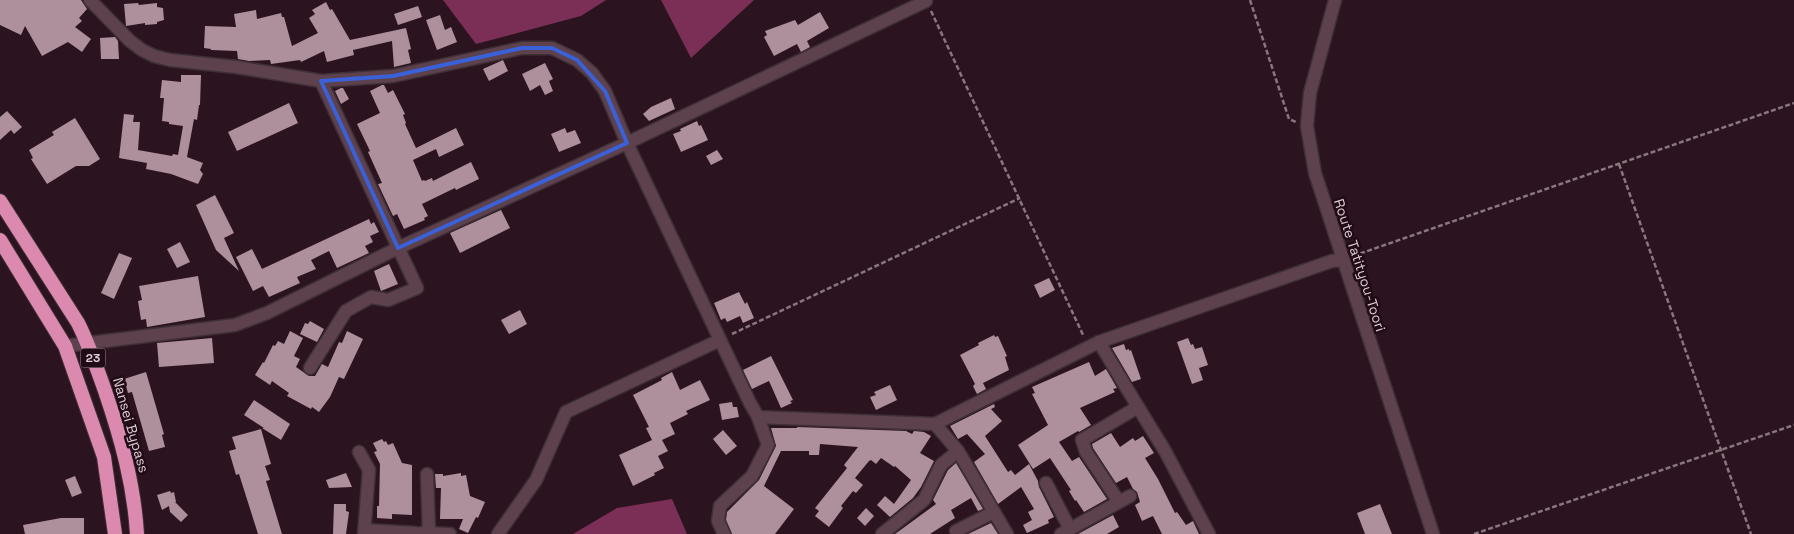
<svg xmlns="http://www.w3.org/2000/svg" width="1794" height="534" viewBox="0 0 1794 534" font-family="'Space Grotesk',sans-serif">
  <rect width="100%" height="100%" fill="#2b141f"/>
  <g fill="#7b2f57">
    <path d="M443,0H606L581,16L476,44Z"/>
    <path d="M661,0H754L691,58Z"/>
    <path d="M672,499L687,534H573L617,508Z"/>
  </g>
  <g fill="#ae8f9c">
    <path d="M0,0H81L87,9L79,18L82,21L75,27L91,39L82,52L68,42L42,56L25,26L21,35L0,25Z"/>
    <path d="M326,2L330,10L332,9L350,40L406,28L411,49L408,50L411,63L394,67L392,41L353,50L354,55L327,62L324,51L301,62L300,60L271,64L270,60L249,61L238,59L237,51L211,50V49L204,48L205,26L236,27L234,14L256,10L257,19L281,13L282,17H284L292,46L318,33L309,18L315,14L312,10Z"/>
    <path d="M138,3L139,5L157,3V7L163,8L164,20L157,22V24L145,25V23L126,26L124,4Z"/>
    <path d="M418,6L422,17L398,25L394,14Z"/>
    <path d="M820,12L829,28L807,41L810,47L801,52L797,44L774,56L764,37L767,35L765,31L795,20L798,25Z"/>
    <path d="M440,15L445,30L451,27L457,42L437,50L426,20Z"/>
    <path d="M115,37L118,41L119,59H101L100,38Z"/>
    <path d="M503,60L508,71L489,81L483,69Z"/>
    <path d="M545,63L553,79L549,81L553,91L545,95L540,85L530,91L522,74Z"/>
    <path d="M181,75H201L200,105H199L197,120L194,119L187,157L203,163L200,170L203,174L198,184L171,174L146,169L147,163L119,158L124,114L134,115L133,122H140L138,150L172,156L173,154L178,155L183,126L169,124V122L162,121L164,98H160L162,80L181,82Z"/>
    <path d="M382,85H384L388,93L393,90L405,114L403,115L406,123L405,124L416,148L456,128L464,145L439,157L436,149L413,160L422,181L424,180L425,181L432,178L433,181L471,162L479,179L456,190L455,188L422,204L428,216L424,218L425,220L404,229L397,214L393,216L378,184L382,183L368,152L370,151L357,124L380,113L370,91Z"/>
    <path d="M341,88H343L349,99L341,104L335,91Z"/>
    <path d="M671,98L675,109L649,121L643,114L651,107Z"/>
    <path d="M289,103L298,123L237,151L228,132Z"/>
    <path d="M7,111L22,127L14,134L11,130L0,140V117Z"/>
    <path d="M75,118L100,159L89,166H76L47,184L31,159L33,158L29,150L54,135L52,132Z"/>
    <path d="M697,121L699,126L701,125L708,140L681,152L673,134L681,131L680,129Z"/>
    <path d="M565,128L567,133L575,130L581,143L559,152L551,134Z"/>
    <path d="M717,150L723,159L711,165L706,156Z"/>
    <path d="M215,195L234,233L224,238L239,271L216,250L196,205Z"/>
    <path d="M501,210L510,228L460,253L450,233Z"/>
    <path d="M369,219L371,224L374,222L379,232L370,236L373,242L365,246L369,253L337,268L329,251L311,260L316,269L297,277L300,283L269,297L263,286L253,291L236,257L252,249L262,269Z"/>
    <path d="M180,242L190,262L177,268L167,249Z"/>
    <path d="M119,253L132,258L114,299L101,293Z"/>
    <path d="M389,264L398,284L381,291L374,271Z"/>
    <path d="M198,276L205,317L147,327L146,319L141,320L138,301L142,300L139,286Z"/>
    <path d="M1049,278L1055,290L1040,298L1034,285Z"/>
    <path d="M739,292L745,304L747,302L754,318L743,323L740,316L727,322L725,318L721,320L714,303Z"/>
    <path d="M520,310L527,324L509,334L501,320Z"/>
    <path d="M310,321L324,329L317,342L300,334L305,323L308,324Z"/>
    <path d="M290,331L303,338L294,356L300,359L296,367L309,376H315L322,364L328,367L339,342L342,343L347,331L363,339L344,379L339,377L330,397L319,412L312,407L311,409L287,396L289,393L272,381L270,385L255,375L263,362L264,363L273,345L275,346L278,341L284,344Z"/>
    <path d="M994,335L995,337L998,336L1007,356L1005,357L1009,370L983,383L986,389L977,394L973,386L975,384L960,355L979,345L978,343Z"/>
    <path d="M212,338L214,363L159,367L157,343Z"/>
    <path d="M1188,338L1191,345L1193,344L1195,349L1202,347L1208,365L1199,368L1203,380L1192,384L1177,342Z"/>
    <path d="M1124,344L1126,350L1129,349V351L1131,350L1141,379L1132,382L1112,348Z"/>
    <path d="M771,356L793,400L790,401L792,403L781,408L769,381L752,389L743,370Z"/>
    <path d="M1089,362L1095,376L1106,369L1117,388L1113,389L1115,392L1080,408L1091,425L1079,432L1078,431L1059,442L1072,461L1079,457L1107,499L1084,512L1076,500L1075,501L1069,491L1071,490L1050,458L1033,469L1018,445L1048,425L1032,394L1035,393L1032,387Z"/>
    <path d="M146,372L164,434L162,435L165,447L149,451L132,392L128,393L124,379Z"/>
    <path d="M672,372L680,390L700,380L710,400L686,411L688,414L670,423L675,434L662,440L668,451L658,456L664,468L654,473L655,475L633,486L619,455L652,440L646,428L649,427L633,395L662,380L661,378Z"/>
    <path d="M890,385L897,400L876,410L870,397L876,395L874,392Z"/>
    <path d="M254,400L290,424L281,440L262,428H264L244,415Z"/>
    <path d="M732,402L733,407H737L739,417L722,420L719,404Z"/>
    <path d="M994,404L995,407L991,409L1002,421L985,436L1008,472L1011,470L1015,475L1029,464L1038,481L1039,487L1054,517L1048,520L1049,523L1027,533L1023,525L1032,520L1028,512L1034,509L1021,487L998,504L974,462L985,454L967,434L958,439L950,426Z"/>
    <path d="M797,427L906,431L912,434L914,431L924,432L931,436L920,453L934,461L921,487L913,498L890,517L877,505L885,496L894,504L911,480L895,466L894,467L881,458L876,464L871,460L869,461L855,478L863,485L856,493L853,491L841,506L843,508L829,527L815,516L819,511L815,508L847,468L844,465L858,447L820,444L819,455H809V451H781L764,486L794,509L775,534H732L726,520L727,512L759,480L776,446L771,428H797Z"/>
    <path d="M261,429L271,464L265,466L270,480L266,481L282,534H258L239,474L236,475L229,451L236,449L232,437Z"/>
    <path d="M723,430L737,446L726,455L713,439Z"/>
    <path d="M1111,433L1120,447L1133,438L1135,441L1143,436L1154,453L1145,458L1158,479L1175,513L1177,512L1186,525L1193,521L1199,534H1162L1153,516L1142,521L1135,505L1140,502L1137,492L1133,489L1127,477L1116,483L1093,448L1092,444Z"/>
    <path d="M382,439L384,442L386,441L388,445L393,443L402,463L412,465V515L392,514V519L377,518V506H379L380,464L374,452L377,451L373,443Z"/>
    <path d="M956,463L983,509L978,511L971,498L951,510L955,518L930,534H895L936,504L933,500L948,470Z"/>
    <path d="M346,473L352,487L329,488L326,480Z"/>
    <path d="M461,473V476L466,475L470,496L485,502L478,518L476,517L468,533L459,529L463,519H440L441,488H436L435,474H443V476Z"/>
    <path d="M75,476L82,493L72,497L65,480Z"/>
    <path d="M170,491L171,493L174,492L176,502H175L188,515L181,522L170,512L169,506L162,510L157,495Z"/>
    <path d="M334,504H346V511L349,512L346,534H333Z"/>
    <path d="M1380,504L1392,534H1365L1357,513Z"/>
    <path d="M866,508L874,516L865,526L857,518Z"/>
    <path d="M1113,515L1119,527L1107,534H1078Z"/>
    <path d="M61,518H84V534H25L23,525Z"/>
    <path d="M991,523L998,534H968Z"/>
  </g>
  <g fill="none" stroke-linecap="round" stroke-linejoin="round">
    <defs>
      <g id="minor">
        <path d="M90,0L130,41L142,50L154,56L170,60L236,67L321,81L393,76L522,48H552L577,60L592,73L605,91L627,143L750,403L758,417L935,424L1099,342L1332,261L1343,260"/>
        <path d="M1099,342L1138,407L1082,440L1086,452L1119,502"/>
        <path d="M65,346L235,325L267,313L398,248L627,143L926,1"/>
        <path d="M310,368L346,311L371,297L388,300L417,288L321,81"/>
        <path d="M1138,407L1165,451L1209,534"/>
        <path d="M935,424L958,451L1007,534"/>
        <path d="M359,452L369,470L364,534"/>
        <path d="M427,474L429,533"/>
        <path d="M1046,483L1070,529"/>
        <path d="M365,530L416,533V534"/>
        <path d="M956,531L994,512"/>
        <path d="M421,533L450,534"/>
        <path d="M498,534L536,480L566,412L720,340"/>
        <path d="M724,534L718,521L720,506L752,476L768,445L758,417"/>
        <path d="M882,534L924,500L941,465L958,451"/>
        <path d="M1061,534L1130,496"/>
      </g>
      <path id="secondary" d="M1335,0L1310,93L1307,126L1315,173L1433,534"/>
      <g id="trunk">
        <path d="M0,201L78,323C89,345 97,368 105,391C121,438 134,484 137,534"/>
        <path d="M0,240L65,346L104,457L115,534"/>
      </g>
    </defs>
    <use href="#minor" stroke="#3f2f36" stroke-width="15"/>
    <use href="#secondary" stroke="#3f2f36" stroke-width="15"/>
    <use href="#trunk" stroke="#3f2f36" stroke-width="16"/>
    <g stroke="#8a767f" stroke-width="2.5" stroke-dasharray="5 2.5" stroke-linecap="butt">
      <path d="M1250,0L1289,119L1296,122"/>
      <path d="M931,11L1084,337"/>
      <path d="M1619,164L1751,534"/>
      <path d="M1353,256L1794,103"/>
      <path d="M732,334L1020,198"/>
      <path d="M1474,534L1794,425"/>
    </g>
    <use href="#minor" stroke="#5d414d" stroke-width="12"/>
    <use href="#secondary" stroke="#5d414d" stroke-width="12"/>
    <use href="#trunk" stroke="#dc89b0" stroke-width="14"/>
  </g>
  <path fill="none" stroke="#3a61d7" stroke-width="4" stroke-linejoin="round" d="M522,48H552L577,60L605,91L627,143L398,248L321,81L393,76Z"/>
  <g text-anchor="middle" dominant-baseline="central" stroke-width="5" stroke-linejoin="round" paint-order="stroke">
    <rect fill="#210b16" stroke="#a5939b" stroke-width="1" x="80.5" y="348.5" width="25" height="19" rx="4"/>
    <g font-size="12" font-weight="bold" fill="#decdd4">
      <text x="93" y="358">23</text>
    </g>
    <g font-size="14" fill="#decdd4" stroke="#210b16">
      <text transform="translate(1360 265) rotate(72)">Route Tatityou-Toori</text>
      <text transform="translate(131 425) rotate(74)">Nansei Bypass</text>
    </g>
  </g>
</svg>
